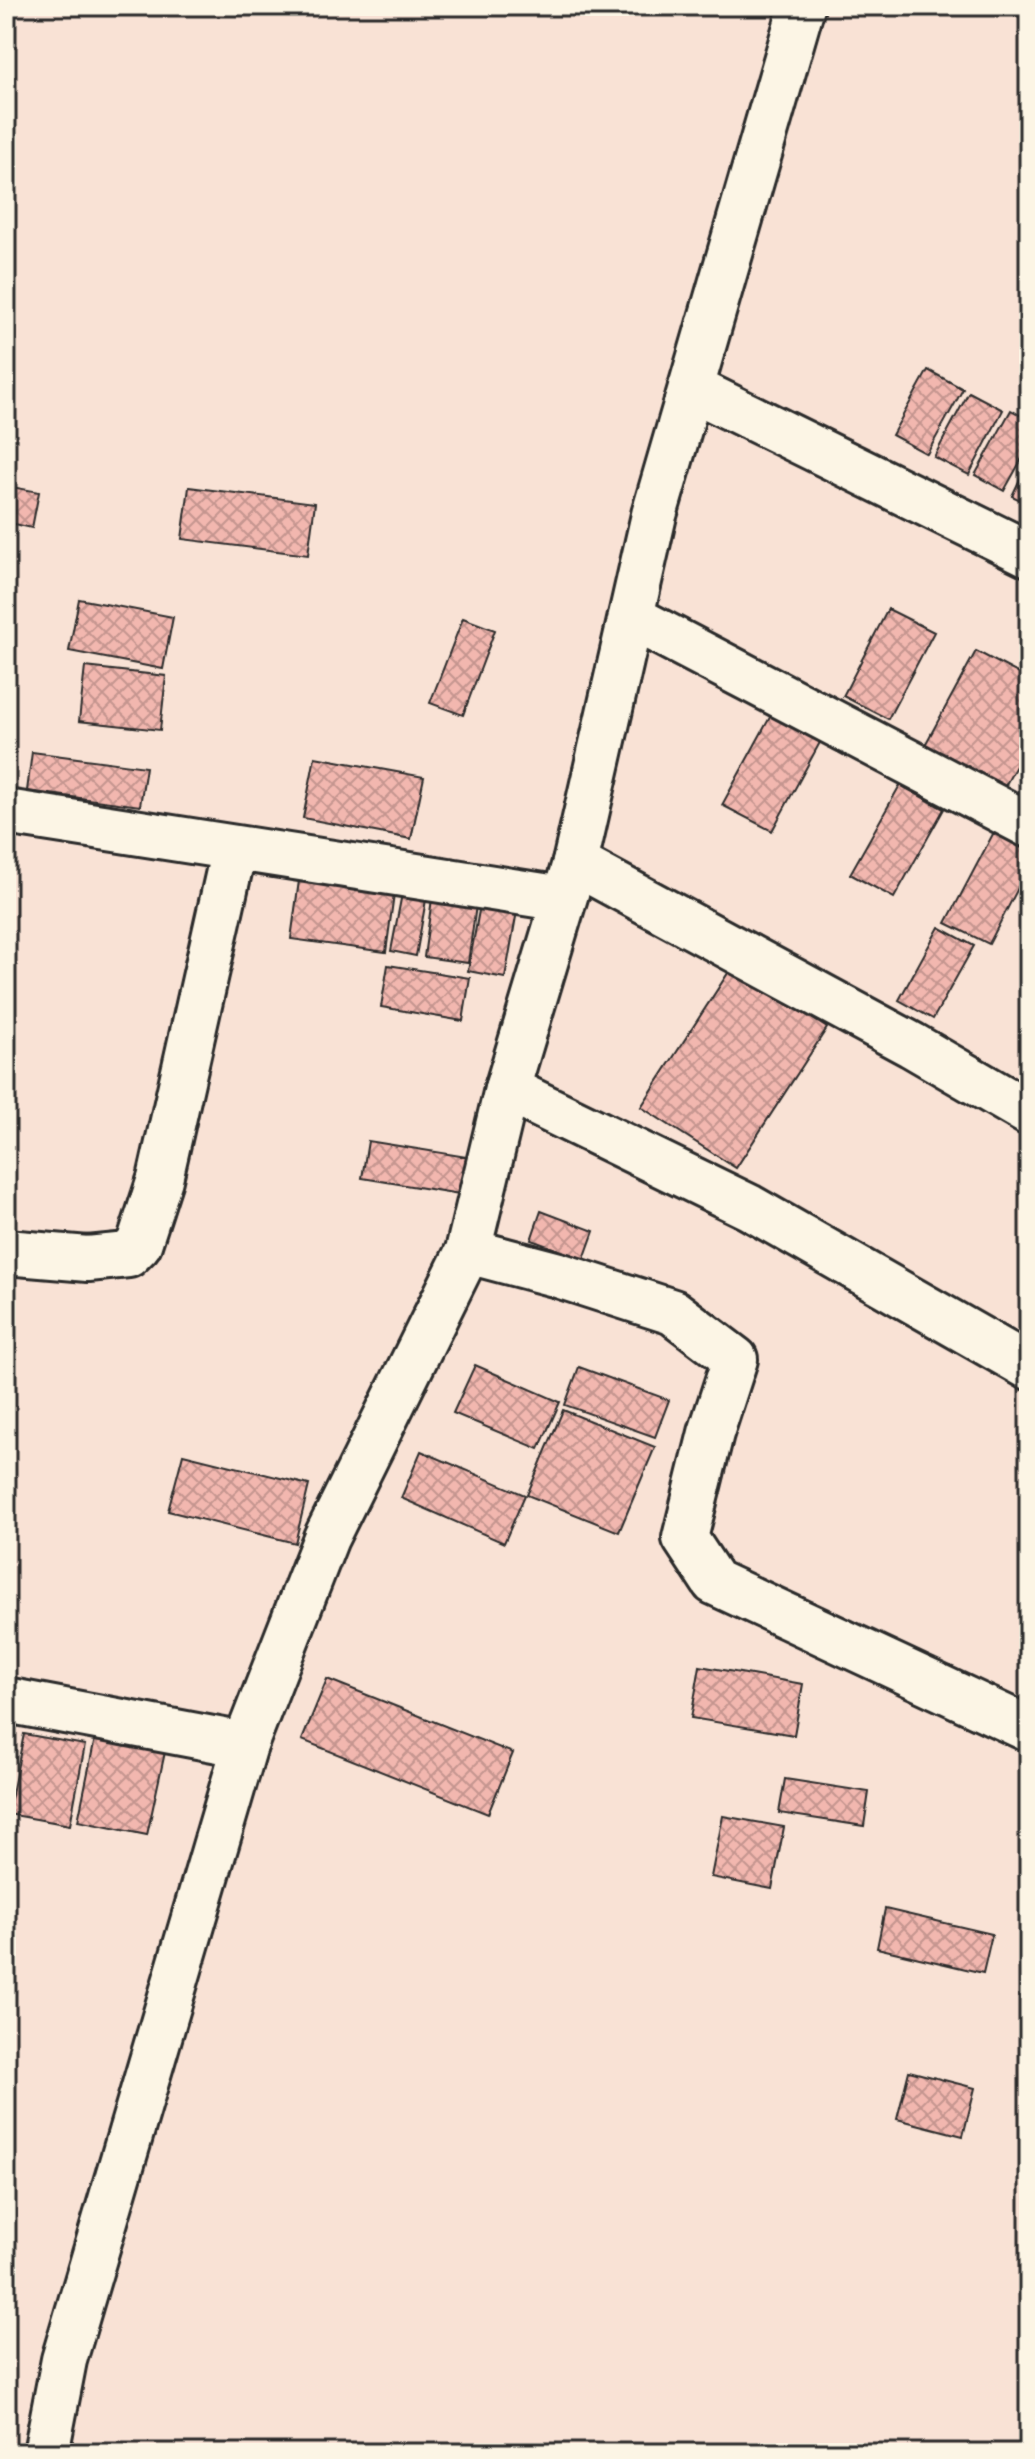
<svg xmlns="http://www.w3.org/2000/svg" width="1035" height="2459" viewBox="0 0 1035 2459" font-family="Itim,sans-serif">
  <defs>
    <pattern id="building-cross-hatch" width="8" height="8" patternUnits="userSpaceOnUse" patternTransform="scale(2)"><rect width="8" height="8" fill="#f2b7af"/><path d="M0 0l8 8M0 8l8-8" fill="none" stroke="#c4958f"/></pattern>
  </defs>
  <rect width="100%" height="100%" fill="#f9e2d5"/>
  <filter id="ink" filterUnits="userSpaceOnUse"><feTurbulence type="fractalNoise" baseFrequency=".0125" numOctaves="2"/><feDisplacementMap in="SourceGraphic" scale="16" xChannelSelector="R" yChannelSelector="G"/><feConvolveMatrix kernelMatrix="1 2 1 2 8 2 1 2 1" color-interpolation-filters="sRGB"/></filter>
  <g filter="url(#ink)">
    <g fill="url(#building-cross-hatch)" stroke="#2b2b2b" stroke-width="2">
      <path d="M928,370L963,389L927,454L892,435Z"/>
      <path d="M969,392L1003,410L969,475L934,457Z"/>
      <path d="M1011,410L1029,420V446L1004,491L975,475Z"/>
      <path d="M1029,460V504L1012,496Z"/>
      <path d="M6,486L39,492L32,528L6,522Z"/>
      <path d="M189,487L315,503L308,555L182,539Z"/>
      <path d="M79,599L173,617L163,669L69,651Z"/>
      <path d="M888,609L934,632L888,719L843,696Z"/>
      <path d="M463,618L495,630L463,715L430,703Z"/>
      <path d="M976,651L1029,679V742L1004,788L925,745Z"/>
      <path d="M85,667L166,676L160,730L79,721Z"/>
      <path d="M775,708L824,735L772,831L722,805Z"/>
      <path d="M32,752L146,767L140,806L27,791Z"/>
      <path d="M315,757L424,777L411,839L303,818Z"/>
      <path d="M900,785L944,809L894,898L850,874Z"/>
      <path d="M994,832L1029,849V867L989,944L946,923Z"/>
      <path d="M301,866L396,879L386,952L291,939Z"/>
      <path d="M405,878L429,883L416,956L391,951Z"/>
      <path d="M434,884L478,891L468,963L424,957Z"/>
      <path d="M482,894L519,900L505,978L468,971Z"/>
      <path d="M939,927L974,946L933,1019L899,1000Z"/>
      <path d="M388,965L470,978L463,1021L381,1007Z"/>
      <path d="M732,967L827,1028L736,1168L641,1107Z"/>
      <path d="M368,1141L473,1158L466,1195L362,1178Z"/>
      <path d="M541,1211L594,1231L584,1259L531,1240Z"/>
      <path d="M475,1365L560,1402L539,1449L453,1413Z"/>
      <path d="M579,1367L669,1400L655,1437L565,1405Z"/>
      <path d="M563,1410L655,1447L619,1532L527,1495Z"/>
      <path d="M421,1451L525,1495L504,1543L401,1498Z"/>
      <path d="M183,1454L309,1485L295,1543L168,1511Z"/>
      <path d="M700,1666L803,1684L794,1735L691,1718Z"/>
      <path d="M327,1679L513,1753L488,1814L302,1740Z"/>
      <path d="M24,1734L85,1745L70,1825L8,1814Z"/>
      <path d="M95,1738L165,1752L147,1835L78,1821Z"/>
      <path d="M785,1779L869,1792L864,1826L779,1813Z"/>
      <path d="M723,1816L784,1827L772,1889L711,1877Z"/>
      <path d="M885,1909L992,1934L983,1973L877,1948Z"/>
      <path d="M909,2071L975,2088L963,2136L897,2119Z"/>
    </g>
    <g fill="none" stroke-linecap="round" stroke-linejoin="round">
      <defs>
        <g id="street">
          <path d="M691,388L1029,554"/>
          <path d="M631,617L1029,825"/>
          <path d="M6,812L563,899"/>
          <path d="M575,863L912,1045L1029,1113"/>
          <path d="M507,1089L749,1207L1029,1367"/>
          <path d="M468,1251L555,1274L673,1312L735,1359L711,1433L685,1538L714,1582L1029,1729"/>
          <path d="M6,1252L88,1259L128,1255L139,1244L160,1179L234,849"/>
          <path d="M6,1700L245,1745"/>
          <path d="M46,2453L64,2360L245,1745L326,1538L468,1251L507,1089L575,863L654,515L802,6"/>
        </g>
      </defs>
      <use href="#street" stroke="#2b2b2b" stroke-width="50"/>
      <use href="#street" stroke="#fcf5e5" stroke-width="44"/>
    </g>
  </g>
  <rect width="1035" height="2459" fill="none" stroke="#fcf5e5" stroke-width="32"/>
  <rect x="16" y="16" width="1003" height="2427" fill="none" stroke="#2b2b2b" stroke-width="3" filter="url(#ink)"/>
</svg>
